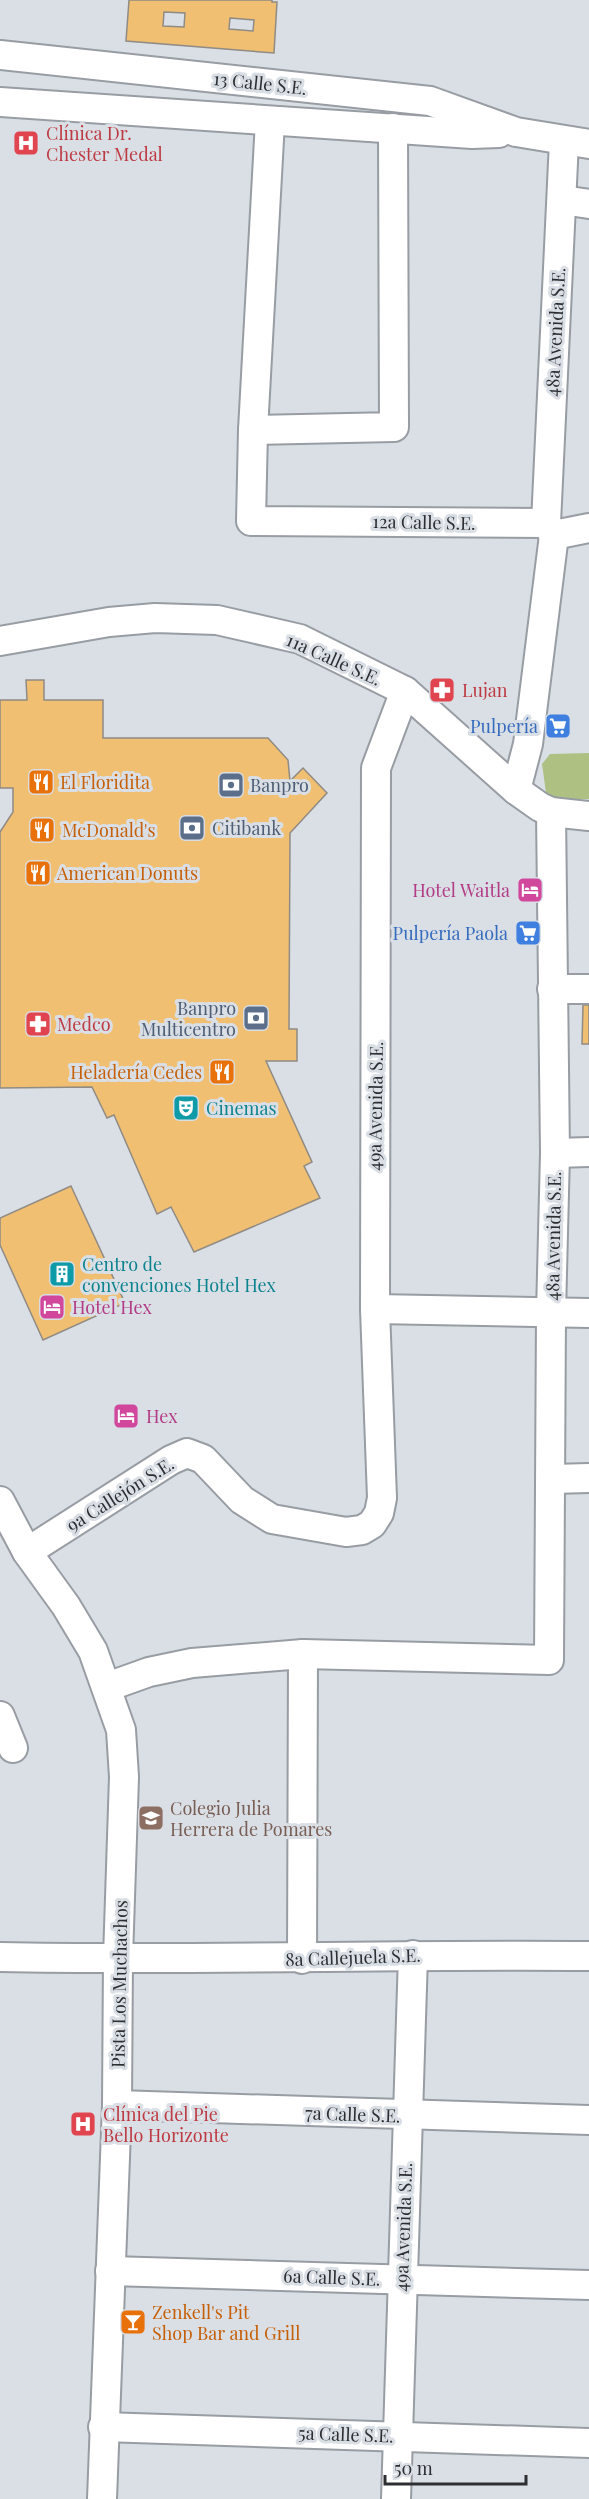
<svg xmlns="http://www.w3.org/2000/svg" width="589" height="2499" viewBox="0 0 589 2499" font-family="'Playfair Display',serif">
  <rect width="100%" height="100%" fill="#dadfe6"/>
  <path fill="#aec183" d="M589,753V799L547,800L542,764L550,754Z"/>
  <g fill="#f0bf71" stroke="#908b84" stroke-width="1.5" fill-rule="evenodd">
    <path d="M129,0H272V2H277L274,53L126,41ZM164,12L185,13L184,27L163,26ZM230,18L254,20L253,31L229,29Z"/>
    <path d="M26,680H44V700H103V738H268L288,760L290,781L303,768L327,793L290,833L289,1029H297V1061H266L312,1162L304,1166L320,1198L194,1252L171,1207L157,1214L114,1115L107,1118L92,1087L0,1088V832L13,812V788H0V700H27Z"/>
    <path d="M583,1005H589V1044H582Z"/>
    <path d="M71,1186L125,1303L43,1340L0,1245V1218Z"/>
  </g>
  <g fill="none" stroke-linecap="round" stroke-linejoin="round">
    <defs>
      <g id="minor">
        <path d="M0,55L430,101L516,132L589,144"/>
        <path d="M0,102L472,134L499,133"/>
        <path d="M270,121L253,430L251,521L546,523L554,535"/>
        <path d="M562,200L589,204"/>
        <path d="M253,430L394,427L393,128"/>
        <path d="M546,523L564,141"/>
        <path d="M554,535L589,528"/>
        <path d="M0,641L109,622L155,618L217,620L300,639L405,691L516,790L540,807L551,812L589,816"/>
        <path d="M516,790L528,744L554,535"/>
        <path d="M552,989H589"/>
        <path d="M555,1153L589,1152"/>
        <path d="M375,1309L589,1313"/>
        <path d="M552,1479L589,1478"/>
        <path d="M0,1501L27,1552L66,1606L93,1651L121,1730L124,1777L118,1958L117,2105L102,2499"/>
        <path d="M27,1552L171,1460L187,1453L203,1459L242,1500L272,1519L346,1532L362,1530L372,1524L379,1513L382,1498L375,1309L376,768L405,691"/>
        <path d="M107,1687L149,1672L192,1663L303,1654L549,1660L551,1313L555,1153L551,812"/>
        <path d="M0,1716L13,1748"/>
        <path d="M0,1957C196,1961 393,1954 589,1956"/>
        <path d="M302,1959L303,1654"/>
        <path d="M117,2105L589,2120"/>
        <path d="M110,2271L589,2285"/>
        <path d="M103,2427L589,2443"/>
        <path d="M396,2499L413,1955"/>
      </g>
    </defs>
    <use href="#minor" stroke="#989ca3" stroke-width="32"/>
    <use href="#minor" stroke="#fff" stroke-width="28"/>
  </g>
  <defs>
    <symbol id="hospital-square" viewBox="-11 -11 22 22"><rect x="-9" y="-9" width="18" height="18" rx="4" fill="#e0444e" stroke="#dadfe6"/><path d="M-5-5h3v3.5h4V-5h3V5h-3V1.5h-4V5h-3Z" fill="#fff"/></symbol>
    <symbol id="pharmacy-square" viewBox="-11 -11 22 22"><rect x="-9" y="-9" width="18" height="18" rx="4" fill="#e0444e" stroke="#dadfe6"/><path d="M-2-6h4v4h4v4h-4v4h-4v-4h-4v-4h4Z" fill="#fff"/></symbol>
    <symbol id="supermarket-square" viewBox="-11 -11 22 22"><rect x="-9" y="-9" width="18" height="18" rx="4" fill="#3f7fe0" stroke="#dadfe6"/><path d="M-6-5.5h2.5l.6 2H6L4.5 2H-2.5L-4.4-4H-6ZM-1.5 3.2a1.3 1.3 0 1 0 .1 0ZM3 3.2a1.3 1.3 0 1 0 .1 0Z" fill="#fff"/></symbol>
    <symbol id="restaurant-square" viewBox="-11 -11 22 22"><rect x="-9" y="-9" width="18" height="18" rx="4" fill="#e8710a" stroke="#dadfe6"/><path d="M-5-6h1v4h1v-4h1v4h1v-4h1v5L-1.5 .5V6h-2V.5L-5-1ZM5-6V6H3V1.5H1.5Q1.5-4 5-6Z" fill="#fff"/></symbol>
    <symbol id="bank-square" viewBox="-11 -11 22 22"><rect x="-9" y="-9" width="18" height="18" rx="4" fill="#5c6f8a" stroke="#dadfe6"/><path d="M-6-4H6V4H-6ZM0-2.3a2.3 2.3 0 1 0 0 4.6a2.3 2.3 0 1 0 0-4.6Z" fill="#fff"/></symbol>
    <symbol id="hotel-square" viewBox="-11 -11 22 22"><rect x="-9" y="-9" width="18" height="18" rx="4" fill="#d1479c" stroke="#dadfe6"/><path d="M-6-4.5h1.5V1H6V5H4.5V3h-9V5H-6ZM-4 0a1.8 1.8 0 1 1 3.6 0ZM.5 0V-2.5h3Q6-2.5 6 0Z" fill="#fff"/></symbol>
    <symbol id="theatre-square" viewBox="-11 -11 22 22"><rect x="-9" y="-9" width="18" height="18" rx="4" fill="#0f9aa8" stroke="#dadfe6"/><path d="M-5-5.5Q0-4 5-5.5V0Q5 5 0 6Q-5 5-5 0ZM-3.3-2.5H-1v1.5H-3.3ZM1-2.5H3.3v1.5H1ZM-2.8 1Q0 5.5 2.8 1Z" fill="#fff"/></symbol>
    <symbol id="building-square" viewBox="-11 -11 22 22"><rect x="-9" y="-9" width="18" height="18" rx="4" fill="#0f9aa8" stroke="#dadfe6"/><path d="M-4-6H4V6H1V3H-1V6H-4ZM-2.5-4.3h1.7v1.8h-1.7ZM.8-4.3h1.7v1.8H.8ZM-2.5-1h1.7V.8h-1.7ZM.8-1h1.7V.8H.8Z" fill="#fff"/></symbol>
    <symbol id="university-square" viewBox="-11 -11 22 22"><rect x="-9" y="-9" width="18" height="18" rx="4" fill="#8d6e63" stroke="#dadfe6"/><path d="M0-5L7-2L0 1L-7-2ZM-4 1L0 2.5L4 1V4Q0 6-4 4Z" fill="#fff"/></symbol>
    <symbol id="bar-square" viewBox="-11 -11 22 22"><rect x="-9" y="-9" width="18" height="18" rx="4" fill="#e8710a" stroke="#dadfe6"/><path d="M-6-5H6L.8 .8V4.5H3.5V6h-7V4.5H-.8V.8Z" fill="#fff"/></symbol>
  </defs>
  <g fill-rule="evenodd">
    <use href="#hospital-square" x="11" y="128" width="30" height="30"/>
    <use href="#pharmacy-square" x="427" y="675" width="30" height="30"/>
    <use href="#supermarket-square" x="543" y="711" width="30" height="30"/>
    <use href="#restaurant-square" x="26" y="767" width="30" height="30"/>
    <use href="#bank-square" x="216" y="770" width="30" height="30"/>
    <use href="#bank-square" x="177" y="813" width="30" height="30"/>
    <use href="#restaurant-square" x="27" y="815" width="30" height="30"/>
    <use href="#restaurant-square" x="23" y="858" width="30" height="30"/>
    <use href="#hotel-square" x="515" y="875" width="30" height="30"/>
    <use href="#supermarket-square" x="513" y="918" width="30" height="30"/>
    <use href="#bank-square" x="241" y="1003" width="30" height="30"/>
    <use href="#pharmacy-square" x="23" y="1009" width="30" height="30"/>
    <use href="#restaurant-square" x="207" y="1057" width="30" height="30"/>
    <use href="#theatre-square" x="171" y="1093" width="30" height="30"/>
    <use href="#building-square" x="47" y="1259" width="30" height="30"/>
    <use href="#hotel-square" x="37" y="1292" width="30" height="30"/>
    <use href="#hotel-square" x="111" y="1401" width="30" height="30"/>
    <use href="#university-square" x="136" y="1803" width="30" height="30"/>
    <use href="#hospital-square" x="68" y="2109" width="30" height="30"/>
    <use href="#bar-square" x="118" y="2307" width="30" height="30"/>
  </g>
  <g text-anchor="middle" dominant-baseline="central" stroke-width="6" stroke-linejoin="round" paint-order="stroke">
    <g font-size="18" fill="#2c2e31" stroke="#dadfe6">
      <text transform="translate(260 83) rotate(6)">13 Calle S.E.</text>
      <text transform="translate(555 332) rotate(-87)">48a Avenida S.E.</text>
      <text transform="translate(424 522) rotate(1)">12a Calle S.E.</text>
      <text transform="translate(334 659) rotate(24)">11a Calle S.E.</text>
      <text transform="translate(375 1106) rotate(-89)">49a Avenida S.E.</text>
      <text transform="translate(553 1236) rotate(-89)">48a Avenida S.E.</text>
      <text transform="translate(120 1494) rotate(-32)">9a Callejón S.E.</text>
      <text transform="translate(353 1957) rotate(-2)">8a Callejuela S.E.</text>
      <text transform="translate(119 1984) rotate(-89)">Pista Los Muchachos</text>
      <text transform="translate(353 2114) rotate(2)">7a Calle S.E.</text>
      <text transform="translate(403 2227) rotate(-88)">49a Avenida S.E.</text>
      <text transform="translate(332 2277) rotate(2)">6a Calle S.E.</text>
      <text transform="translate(346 2434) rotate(2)">5a Calle S.E.</text>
    </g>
    <g font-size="18" fill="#be3a42" stroke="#dadfe6" text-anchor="start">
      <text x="46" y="133">Clínica Dr.<tspan x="46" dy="21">Chester Medal</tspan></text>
      <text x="462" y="690">Lujan</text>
      <text x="57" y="1024">Medco</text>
      <text x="103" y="2114">Clínica del Pie<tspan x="103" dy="21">Bello Horizonte</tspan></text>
    </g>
    <g font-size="18" fill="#366cbe" stroke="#dadfe6" text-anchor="end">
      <text x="538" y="726">Pulpería</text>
      <text x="508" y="933">Pulpería Paola</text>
    </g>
    <g font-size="18" fill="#c56008" stroke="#dadfe6" text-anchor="start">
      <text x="60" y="782">El Floridita</text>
      <text x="62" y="830">McDonald's</text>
      <text x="57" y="873">American Donuts</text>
      <text x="202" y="1072" text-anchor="end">Heladería Cedes</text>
      <text x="152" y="2312">Zenkell's Pit<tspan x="152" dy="21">Shop Bar and Grill</tspan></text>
    </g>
    <g font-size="18" fill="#4e5e75" stroke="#dadfe6" text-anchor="start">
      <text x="250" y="785">Banpro</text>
      <text x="212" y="828">Citibank</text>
      <text x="236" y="1008" text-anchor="end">Banpro<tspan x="236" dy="21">Multicentro</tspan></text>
    </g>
    <g font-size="18" fill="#b23c85" stroke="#dadfe6" text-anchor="start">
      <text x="510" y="890" text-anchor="end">Hotel Waitla</text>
      <text x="72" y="1307">Hotel Hex</text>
      <text x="146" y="1416">Hex</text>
    </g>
    <g font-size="18" fill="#0d838f" stroke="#dadfe6" text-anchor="start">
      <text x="206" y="1108">Cinemas</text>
      <text x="82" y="1264">Centro de<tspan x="82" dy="21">convenciones Hotel Hex</tspan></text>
    </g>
    <g font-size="18" fill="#785e54" stroke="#dadfe6" text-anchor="start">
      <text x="170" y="1808">Colegio Julia<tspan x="170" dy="21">Herrera de Pomares</tspan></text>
    </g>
  </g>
  <path d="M385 2475v9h141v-9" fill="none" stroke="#2c2e31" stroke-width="3"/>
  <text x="394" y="2475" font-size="18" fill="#2c2e31" stroke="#dadfe6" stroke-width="4.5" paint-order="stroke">50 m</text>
</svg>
